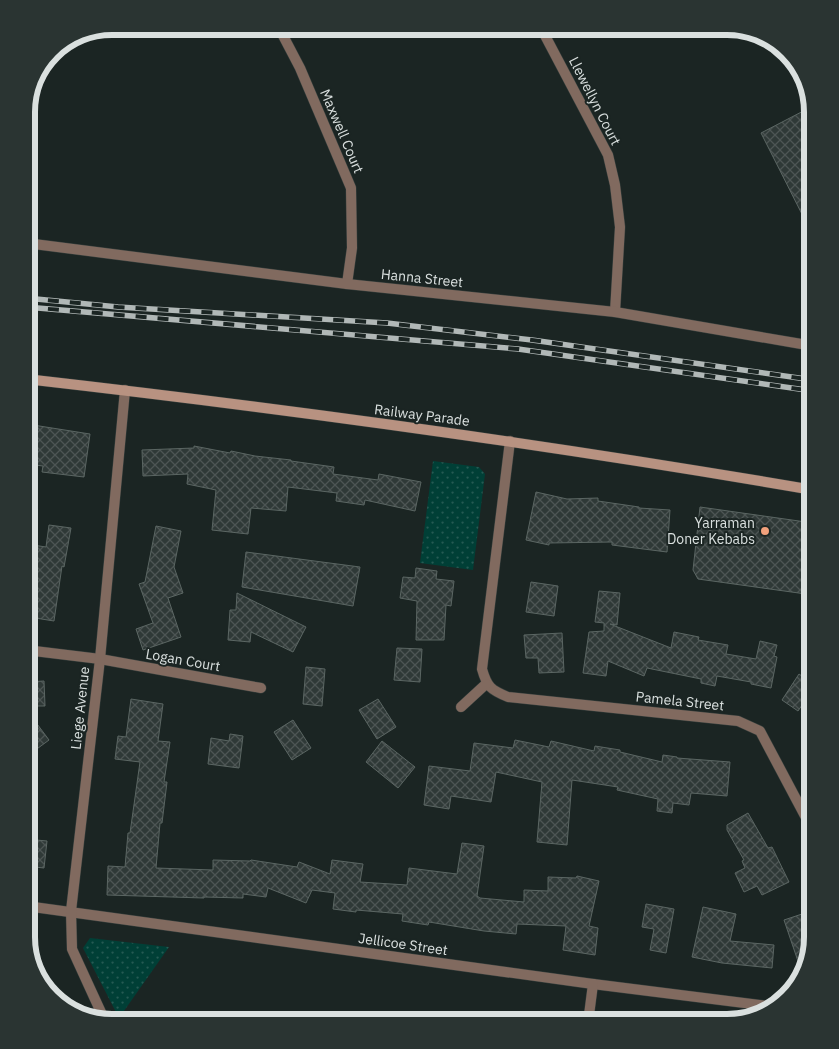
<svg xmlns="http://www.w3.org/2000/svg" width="839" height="1049" viewBox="0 0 839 1049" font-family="'IBM Plex Sans',sans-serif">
  <defs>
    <pattern id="grass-dots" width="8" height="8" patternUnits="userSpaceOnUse" patternTransform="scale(1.25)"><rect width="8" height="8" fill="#003f36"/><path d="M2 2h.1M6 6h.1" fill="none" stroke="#255a53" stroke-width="1.8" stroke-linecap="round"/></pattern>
    <pattern id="building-cross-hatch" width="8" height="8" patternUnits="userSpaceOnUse" patternTransform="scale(1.25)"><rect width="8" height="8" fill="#2f3937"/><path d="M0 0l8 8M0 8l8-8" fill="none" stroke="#4d5554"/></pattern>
  </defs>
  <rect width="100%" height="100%" fill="#1b2523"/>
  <g fill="url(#grass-dots)">
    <path d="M433,461L479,467L485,474L473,570L420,563Z"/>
    <path d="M90,938L169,947L119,1018L83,948Z"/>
  </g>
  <g fill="url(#building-cross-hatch)" stroke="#5b6663">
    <path d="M811,107L813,112V236L761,133Z"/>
    <path d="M33,425L90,434L84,477L42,472L43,466L27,464Z"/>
    <path d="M194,446L230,453L231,451L255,456L291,460V461L334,467L333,474L378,480L379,474L421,482L415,511L365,500L364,505L336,501L337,493L288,487L286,511L251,508L248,534L212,530L216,490L187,484L188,474L143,476L142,450L194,448Z"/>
    <path d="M536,492L567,499L598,498V501L639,507V508L670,510L667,552L612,545V542L549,543V545L526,540Z"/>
    <path d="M700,507L813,523V595L698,579L693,570Z"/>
    <path d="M49,525L71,528L64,567L62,566L54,621L29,617L37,562L26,561V544L46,547Z"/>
    <path d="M156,526L181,531L174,567L183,593L168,598L181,637L143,650L136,629L153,623L139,584L145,582Z"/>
    <path d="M246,552L360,567L353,606L242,587Z"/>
    <path d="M416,568L437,571L436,579L454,581L451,606L446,605L444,640H416L417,601L400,598L403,577L415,578Z"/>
    <path d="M531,582L558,586L554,616L526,612Z"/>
    <path d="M599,591L620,593L617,625L610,624L671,648L674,632L699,637L698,640L728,645L726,654L756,659L760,641L777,645L774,656L777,657L771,688L751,684V682L717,676L715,686L701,683V679L647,668L644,676L608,661L606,676L583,673L589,632L604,631V623L595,622Z"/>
    <path d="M237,593L306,627L293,652L251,632L250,642L228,640L230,610H236Z"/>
    <path d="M562,633L564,672L539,673L538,658H526L524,635Z"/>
    <path d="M397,648L422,649L420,682L394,680Z"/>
    <path d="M306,667L325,669L322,706L303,704Z"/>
    <path d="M799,674L813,684V689L798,711L782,700Z"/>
    <path d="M44,681L45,706H26V682Z"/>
    <path d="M131,699L163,704L158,741L170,742L164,782H167L162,823H160L156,868L213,870V860L250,861L251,860L297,867L299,862L330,874L332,860L363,864L360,882L407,885L409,868L457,874L462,843L484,846L477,896L480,898L524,902V890L548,891V877L576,878L577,876L599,881L589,926L598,928L595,955L563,950L566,926L517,924L516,934L484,931L429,922L428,925L402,921L403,914L356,910V912L333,909L335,893L312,890L306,903L268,888L266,897L243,894V898L204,897V898L107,895L108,866L125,867L128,833H130L140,762L115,759L118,736L126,737Z"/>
    <path d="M378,699L396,727L377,739L359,710Z"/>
    <path d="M26,709L49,740L26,757Z"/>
    <path d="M293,720L311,748L292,760L274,732Z"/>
    <path d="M230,734L243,736L239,768L208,764L211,738L229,741Z"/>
    <path d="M515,740L549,747L551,741L594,751L595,746L620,750V752L662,762L663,755L677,757V758L730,762L727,796L691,793L689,805L673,803L672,813L657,811L658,799L617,790L618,787L572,780L567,845L537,842L542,782L496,772L491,802L451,796L449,809L424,805L429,766L470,771L474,743L513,748Z"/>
    <path d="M382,741L415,767L398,788L366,762Z"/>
    <path d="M748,813L768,848L772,847L789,882L762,895L757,886L744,892L735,873L745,868L742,861L744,860L727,830V825Z"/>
    <path d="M26,839L47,841L44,868L26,866Z"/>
    <path d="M646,904L674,909L666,953L650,950L654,929L642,927Z"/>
    <path d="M703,907L736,914L730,941L774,945L772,968L722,963L692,957Z"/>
    <path d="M808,912L813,927V937L803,976L784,920Z"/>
  </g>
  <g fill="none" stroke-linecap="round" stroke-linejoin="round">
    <defs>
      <g id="minor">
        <path d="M278,26L300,68L351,188L352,248L347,284"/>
        <path d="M540,26L608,155L615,185L620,227L615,312"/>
        <path d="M26,243L347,284L615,312L813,346"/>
        <path d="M510,441L482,669C487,687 491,690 508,697L738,721L760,731L813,831"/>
        <path d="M26,650L100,659L261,688"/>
        <path d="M461,707L486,684"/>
        <path d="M26,906L593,984L776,1007"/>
        <path d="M105,1021L72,949L71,911L100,659L125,390"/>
        <path d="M588,1023L593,984"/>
      </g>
      <path id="secondary" d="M26,379C289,409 552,445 813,490"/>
    </defs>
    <use href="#minor" stroke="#363f3d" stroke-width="11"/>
    <use href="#secondary" stroke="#363f3d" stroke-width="11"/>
    <use href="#minor" stroke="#816a5f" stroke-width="10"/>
    <use href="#secondary" stroke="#b89281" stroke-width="10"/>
    <defs>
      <g id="rail">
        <path d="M26,298L118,307L387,323L532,340L813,380"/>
        <path d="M26,307L518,349L813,391"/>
      </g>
    </defs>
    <use href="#rail" stroke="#b1b8b7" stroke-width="5.5"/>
    <use href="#rail" stroke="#1b2523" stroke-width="4" stroke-dasharray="11" stroke-linecap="butt"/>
  </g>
  <circle fill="#f1a17c" stroke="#1b2523" stroke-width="2" cx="765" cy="531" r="5"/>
  <g text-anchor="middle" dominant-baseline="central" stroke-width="4" stroke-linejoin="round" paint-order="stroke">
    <g font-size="14" fill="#dae0df" stroke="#1b2523">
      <text transform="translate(595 101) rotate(63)">Llewellyn Court</text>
      <text transform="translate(342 131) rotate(67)">Maxwell Court</text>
      <text transform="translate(422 278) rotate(6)">Hanna Street</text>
      <text transform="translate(422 415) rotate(7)">Railway Parade</text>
      <text transform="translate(183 660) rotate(10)">Logan Court</text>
      <text transform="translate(680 701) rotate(6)">Pamela Street</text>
      <text transform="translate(80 708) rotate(-84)">Liege Avenue</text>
      <text transform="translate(403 944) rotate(8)">Jellicoe Street</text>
    </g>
    <g font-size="14" fill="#dae0df" stroke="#1b2523" text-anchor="end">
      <text x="755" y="523">Yarraman<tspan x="755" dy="16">Doner Kebabs</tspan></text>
    </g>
  </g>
  <path d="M0 0H839V1049H0ZM112 35H727A77 77 0 0 1 804 112V937A77 77 0 0 1 727 1014H112A77 77 0 0 1 35 937V112A77 77 0 0 1 112 35Z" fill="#2a3432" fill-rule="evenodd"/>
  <path fill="none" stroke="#dae0df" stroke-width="6" d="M112 35H727A77 77 0 0 1 804 112V937A77 77 0 0 1 727 1014H112A77 77 0 0 1 35 937V112A77 77 0 0 1 112 35Z"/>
</svg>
